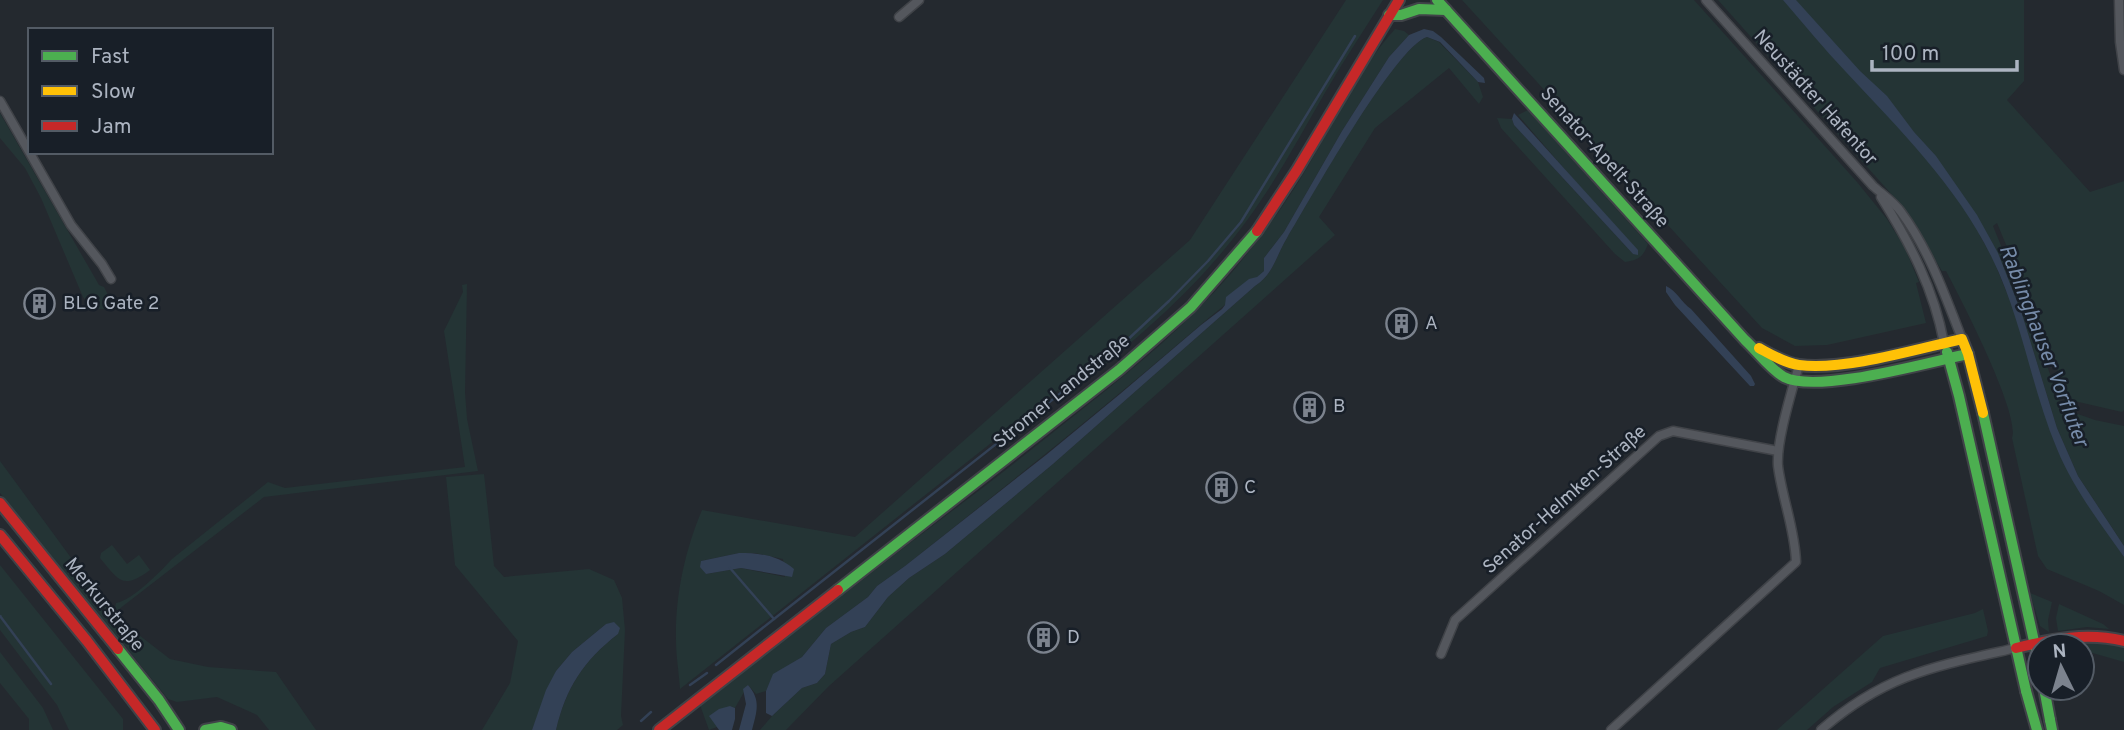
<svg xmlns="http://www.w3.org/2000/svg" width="2124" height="730" viewBox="0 0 2124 730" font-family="Overpass,sans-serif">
  <rect width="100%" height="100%" fill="#24292f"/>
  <g fill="#243435" fill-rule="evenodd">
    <path d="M1346,0H1383C1364,30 1344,60 1326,91C1301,134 1278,178 1248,219C1196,291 1133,342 1065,397L1058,390L680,689C679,673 676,656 676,640C675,596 685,550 702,510L855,537L1190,240ZM739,553H755L783,559L785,577L741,568L706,574L701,561Z"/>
    <path d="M1462,0H1694L1857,182L1887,219L1905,248L1919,282L1916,283L1926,323L1827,345L1795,346L1762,328Z"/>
    <path d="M1718,0H2024V81L2007,100L2090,192L2124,181V410L2122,412L2070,400L2044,338L2041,349L2064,413L2069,411L2095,420L2124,426V546L2078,476L2057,428L2022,314L1998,253L1979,234L1993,259L2015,313L2057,449L2076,486L2124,557V605L2099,591L2047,569L2038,556L2012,438C2021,415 1960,297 1946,271H1942L1902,206ZM1997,223L2034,312L2033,313L2027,309L1993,226Z"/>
    <path d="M1395,29L1404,31L1409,35L1389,57L1342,131L1284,232L1264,258V271C1241,293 1215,312 1191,333C1098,413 1002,489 905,566L877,586L868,597L826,628L802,657L774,674L766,691L756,694L748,685L735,708L730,706L717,727L709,730L700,705C794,633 887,560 981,489C1016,462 1051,434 1085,407C1138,365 1190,322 1233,271C1258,241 1282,209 1302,176C1332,127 1356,72 1395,29Z"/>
    <path d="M1427,37L1439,42L1478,82L1483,97L1479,104L1449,68L1375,128L1319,217L1335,235L829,686L786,730H760L772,716L802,688L817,683L825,674L831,644L851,632L865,627L888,597L909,578L945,554L1053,464L1255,286C1273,275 1276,256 1287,238C1308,202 1395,47 1427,37Z"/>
    <path d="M1528,110L1648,244C1643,257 1639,260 1625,262L1615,254L1501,128L1497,118L1512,119L1514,125L1633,254H1638L1518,115Z"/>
    <path d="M0,113L99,285L104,287L110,299L109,304L104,309H94L83,297L41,198L25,168L0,138Z"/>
    <path d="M467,284L465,393L467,419L478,471L264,497L114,613L116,603C133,600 160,572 172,559L268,482L285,488L465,467L444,331L463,292L462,285Z"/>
    <path d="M0,461L113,615L170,659L208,667L276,672L316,730H269L257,715L217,697L177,702L168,699L0,493Z"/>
    <path d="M484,474L494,566L504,577L589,569L614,580L622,598L625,630L621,716L623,725L617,730H556C566,688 584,660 618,634L606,624L572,652L556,671L532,730H482L510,683L518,641L455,565L446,477Z"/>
    <path d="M112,545L127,564L139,555L150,570C123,590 119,581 100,558L101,553Z"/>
    <path d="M0,565L123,719V730H69L57,705L0,630Z"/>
    <path d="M2030,593L2052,602L2048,620L2049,632L2040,626Z"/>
    <path d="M2059,604L2103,624L2109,629L2087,627L2058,631L2056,618Z"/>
    <path d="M1983,609L1988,631L1987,636L1880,668L1872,682L1833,707L1807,730H1777L1883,636L1975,613Z"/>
    <path d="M2078,640L2111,642L2124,646V662L2082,650V646H2062L2061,644Z"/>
    <path d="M0,652L43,708L53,730H29V719L0,683Z"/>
  </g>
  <g fill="#334156">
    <path d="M1783,0H1796L1860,71L1887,96L1914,132L1936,156L1977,215L1998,253L2022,314L2057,428L2078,476L2124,546V557C2100,523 2073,488 2057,449C2031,387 2022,319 1992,258C1957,186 1900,130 1846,72C1824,49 1804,24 1783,0Z"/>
    <path d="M1424,29L1433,31L1441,37L1484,78L1485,83L1478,82L1440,42L1427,37C1395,47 1308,203 1287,238C1276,256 1273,275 1255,286L1053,464L945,554L909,578L888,597L865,627L851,632L831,644L825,674L817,683L802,688L772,716L766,713V691L773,674L802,657L826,628L868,597L877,586L905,566L1046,455L1120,394L1201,325L1222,309L1225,305L1226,297L1249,279L1257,277L1264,271V258L1284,232L1342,131L1389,57L1409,35Z"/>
    <path d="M1514,113L1638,250V255L1633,254L1514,125L1512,119Z"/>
    <path d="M1666,286C1676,290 1682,303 1691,309L1751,376L1755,384L1754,386H1750L1675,305L1666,292Z"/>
    <path d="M739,553C759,553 778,555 794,569L792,577L741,568L706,574L700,567L701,561Z"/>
    <path d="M614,622L620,628L618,634C583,661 566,688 556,730H532L546,690L556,671L572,652L606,624Z"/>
    <path d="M748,685C761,700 757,711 752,730H739L746,704L743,689Z"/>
    <path d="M730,706L735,708V719L732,730H719L709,716L719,709Z"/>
  </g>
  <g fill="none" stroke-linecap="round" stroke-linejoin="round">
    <g stroke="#334156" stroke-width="2.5">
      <path d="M730,568L774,619L1123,344L1169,301L1208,261L1241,222L1355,36"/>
      <path d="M0,616L51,684"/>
      <path d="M716,665L774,619"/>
      <path d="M690,685L707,673"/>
      <path d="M641,721L651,712"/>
    </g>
    <defs>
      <g id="street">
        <path d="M1706,0L1873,186C1882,194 1894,202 1901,212C1929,250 1945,295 1962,339"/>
        <path d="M2119,0L2120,42L2124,70"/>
        <path d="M899,17L919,0"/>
        <path d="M0,101L71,225L102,264L111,279"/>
        <path d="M1881,197C1910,243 1934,289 1944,343"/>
        <path d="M1441,654L1455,620L1659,436L1673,431L1778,451"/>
        <path d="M1611,730L1796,562C1795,529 1782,498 1778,466C1776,441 1792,391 1799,365"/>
        <path d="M1821,730C1885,674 1936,666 2016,648"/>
      </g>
      <g id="fast">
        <path d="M1437,0L1745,340C1757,351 1770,369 1784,377C1817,394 1929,362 1968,354"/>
        <path d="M1389,15H1401L1419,9L1446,10"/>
        <path d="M1947,352L1959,396L2026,691"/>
        <path d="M1983,413L2040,668"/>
        <path d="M838,590L1119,370L1191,307L1257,231"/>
        <path d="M118,649L159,700L179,730"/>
        <path d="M2044,688L2050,720"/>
        <path d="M2026,691L2037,730"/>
        <path d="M2050,720L2052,730"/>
        <path d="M205,730L221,727L231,730"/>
      </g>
      <path id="slow" d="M1759,348C1772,355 1785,363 1799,365C1844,371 1917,349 1962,339L1968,354L1983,413"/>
      <g id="jam">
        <path d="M1257,231L1297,170L1399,0"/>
        <path d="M0,503L118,649"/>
        <path d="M0,535L87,641L155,730"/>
        <path d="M2016,648C2053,639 2087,632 2124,641"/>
        <path d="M659,730L838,590"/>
      </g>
    </defs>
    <use href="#street" stroke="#404348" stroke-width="11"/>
    <use href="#fast" stroke="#404348" stroke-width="14"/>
    <use href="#slow" stroke="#404348" stroke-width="14"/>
    <use href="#jam" stroke="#404348" stroke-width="14"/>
    <use href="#street" stroke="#54575d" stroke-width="8"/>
    <use href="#fast" stroke="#4caf50" stroke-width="10"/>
    <use href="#slow" stroke="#ffc107" stroke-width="10"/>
    <use href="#jam" stroke="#c62828" stroke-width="10"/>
  </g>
  <defs>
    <symbol id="building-ring" viewBox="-11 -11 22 22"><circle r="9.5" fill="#181f28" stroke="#7c838e" stroke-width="1.5"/><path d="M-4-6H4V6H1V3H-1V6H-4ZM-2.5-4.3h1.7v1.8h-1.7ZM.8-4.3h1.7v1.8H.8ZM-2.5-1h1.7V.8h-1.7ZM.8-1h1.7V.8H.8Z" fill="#7c838e"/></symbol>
  </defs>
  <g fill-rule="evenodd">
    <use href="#building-ring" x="22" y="286" width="35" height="35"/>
    <use href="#building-ring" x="1384" y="306" width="35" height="35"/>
    <use href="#building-ring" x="1292" y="390" width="35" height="35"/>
    <use href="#building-ring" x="1204" y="470" width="35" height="35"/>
    <use href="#building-ring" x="1026" y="620" width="35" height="35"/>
  </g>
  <g text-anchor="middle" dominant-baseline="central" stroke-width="5" stroke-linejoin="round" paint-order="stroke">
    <g font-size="19" fill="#acb4c1" stroke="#181f28">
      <text transform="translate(1815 98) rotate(48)">Neustädter Hafentor</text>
      <text transform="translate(1604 158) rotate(48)">Senator-Apelt-Straße</text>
      <text transform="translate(1062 392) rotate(-39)">Stromer Landstraße</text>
      <text transform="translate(1565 500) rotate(-42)">Senator-Helmken-Straße</text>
      <text transform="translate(104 605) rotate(51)">Merkurstraße</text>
    </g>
    <g font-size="19" fill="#acb4c1" stroke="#181f28" text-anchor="start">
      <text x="63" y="304">BLG Gate 2</text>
      <text x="1425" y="324">A</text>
      <text x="1333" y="407">B</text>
      <text x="1244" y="488">C</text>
      <text x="1067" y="638">D</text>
    </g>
    <g font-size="21" font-style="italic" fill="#768ba9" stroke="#181f28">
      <text transform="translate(2043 346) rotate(69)">Rablinghauser Vorfluter</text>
    </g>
  </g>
  <rect x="28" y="28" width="245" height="126" fill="#181f28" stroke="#535b65" stroke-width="2"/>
  <rect x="42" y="51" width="35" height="10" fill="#4caf50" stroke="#535b65" stroke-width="2"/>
  <text x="91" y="63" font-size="21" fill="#acb4c1">Fast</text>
  <rect x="42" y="86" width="35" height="10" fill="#ffc107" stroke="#535b65" stroke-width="2"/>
  <text x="91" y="98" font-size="21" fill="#acb4c1">Slow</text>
  <rect x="42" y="121" width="35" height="10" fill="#c62828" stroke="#535b65" stroke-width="2"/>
  <text x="91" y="133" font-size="21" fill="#acb4c1">Jam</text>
  <g transform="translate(2061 667) rotate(355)"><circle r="33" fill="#181f28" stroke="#535b65" stroke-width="2"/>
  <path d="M0-5L12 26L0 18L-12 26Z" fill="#7c838e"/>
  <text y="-10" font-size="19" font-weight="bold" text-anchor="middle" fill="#acb4c1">N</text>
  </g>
  <path d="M1872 60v10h145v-10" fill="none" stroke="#acb4c1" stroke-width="3.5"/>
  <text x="1882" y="60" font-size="21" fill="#acb4c1" stroke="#181f28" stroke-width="5" paint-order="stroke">100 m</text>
</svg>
